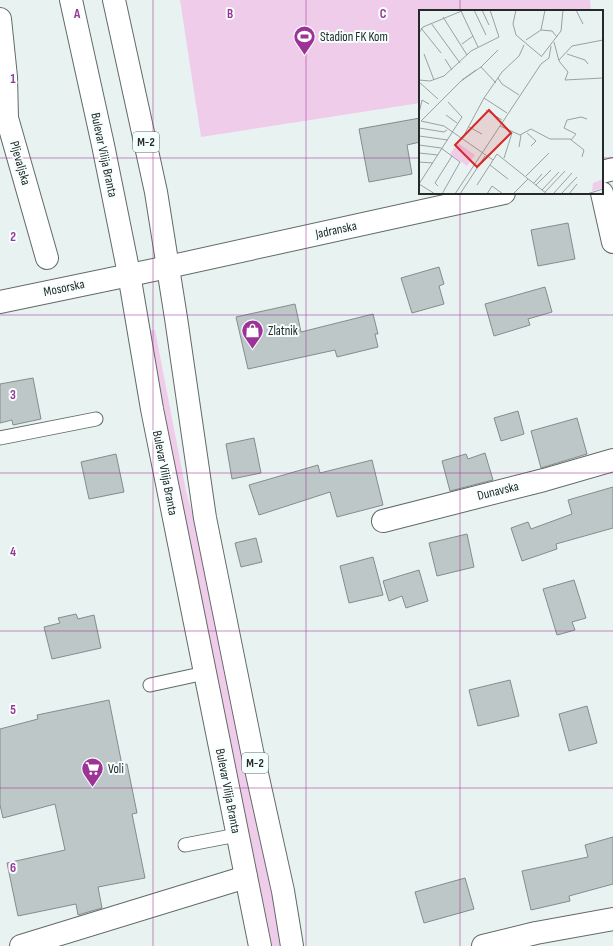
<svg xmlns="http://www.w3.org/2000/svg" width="613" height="946" viewBox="0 0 613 946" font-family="'Sofia Sans Condensed',sans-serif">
  <rect width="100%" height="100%" fill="#e8f2f1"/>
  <g fill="#f0cceb">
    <path d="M180,0H590L591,11H420V103L201,137Z"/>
    <path d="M155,330L186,491L202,548L287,946H272L148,331Z"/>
  </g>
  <g fill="#bec7c7" stroke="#848d8c">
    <path d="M420,118V142L407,145L412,174L369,182L359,129Z"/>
    <path d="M568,223L575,259L538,266L531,230Z"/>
    <path d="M439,267L444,284L439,286L444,304L412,313L401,278Z"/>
    <path d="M545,287L552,312L528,319L530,325L494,336L485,304Z"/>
    <path d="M295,304L301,332L373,314L378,334H375L378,347L337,357L335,350L248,369L236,317Z"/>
    <path d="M33,378L41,419L13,425L12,420L0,423V384Z"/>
    <path d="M518,411L524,434L501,441L494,418Z"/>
    <path d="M577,418L587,454L541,468L531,431Z"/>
    <path d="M254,438L261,473L232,479L226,444Z"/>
    <path d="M485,453L493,480L450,491L442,461L466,454L468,459Z"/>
    <path d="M116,454L124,492L89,499L81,462Z"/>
    <path d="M372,460L383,505L337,517L330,492L259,515L249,485L318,465L320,473Z"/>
    <path d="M613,487V528L556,544L557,549L522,561L511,528L528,522L531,529L572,514L568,500Z"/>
    <path d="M467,534L474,567L437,576L429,543Z"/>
    <path d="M256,538L262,562L241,567L235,543Z"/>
    <path d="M373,557L383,595L349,603L340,566Z"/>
    <path d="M419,570L428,601L406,608L402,596L389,601L383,581Z"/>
    <path d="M574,580L586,618L572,622L575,630L557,635L543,589Z"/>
    <path d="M76,614L78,619L94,615L101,648L52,659L44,627L60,623L58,618Z"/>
    <path d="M510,680L519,716L478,726L469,690Z"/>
    <path d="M109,700L122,765L127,764L137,813L132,814L145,878L98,887L102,908L78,915L76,904L18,916L7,863L65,850L55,804L3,818L0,805V729L38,719L37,715Z"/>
    <path d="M587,706L597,743L569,751L559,714Z"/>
    <path d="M613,837V884L569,896L570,901L531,910L522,871L588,857L585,845Z"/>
    <path d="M465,878L474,909L424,923L415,892Z"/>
  </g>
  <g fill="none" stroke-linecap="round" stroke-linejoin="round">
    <defs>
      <g id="lane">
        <path d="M0,438L96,419"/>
        <path d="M150,685L205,673"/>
        <path d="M185,845L237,835"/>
      </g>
      <g id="street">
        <path d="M0,19L6,77L7,118L47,258"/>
        <path d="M602,172L613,169"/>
        <path d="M602,193L613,242"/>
        <path d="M0,302L168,267L504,193"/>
        <path d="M383,521L544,480L613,460"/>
        <path d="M21,946L246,877"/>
        <path d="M483,946L536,933L613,919"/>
      </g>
      <g id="primary">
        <path d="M71,0L103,145L129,274L152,409L260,946"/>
        <path d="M114,0L156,192L176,318L205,518L252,751L283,891L292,946"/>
      </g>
    </defs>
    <use href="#lane" stroke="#626a69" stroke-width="15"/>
    <use href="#street" stroke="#626a69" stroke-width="24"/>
    <use href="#primary" stroke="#626a69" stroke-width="24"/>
    <use href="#lane" stroke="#fff" stroke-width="13"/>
    <use href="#street" stroke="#fff" stroke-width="22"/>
    <use href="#primary" stroke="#fff" stroke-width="22"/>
  </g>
  <path fill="none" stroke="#9d3396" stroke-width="1" stroke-opacity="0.55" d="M153,0V946M306,0V946M460,0V11M0,158H420M602,158H613M460,193V946M0,315H613M0,473H613M0,631H613M0,788H613"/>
  <defs>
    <symbol id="stadium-pin" viewBox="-11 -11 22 30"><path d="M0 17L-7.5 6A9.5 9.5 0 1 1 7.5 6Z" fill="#9d3396" stroke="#f5fffe"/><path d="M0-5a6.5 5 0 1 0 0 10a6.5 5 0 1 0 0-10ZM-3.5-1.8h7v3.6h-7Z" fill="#fff"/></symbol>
    <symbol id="shop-pin" viewBox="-11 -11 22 30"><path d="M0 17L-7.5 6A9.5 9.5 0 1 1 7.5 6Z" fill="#9d3396" stroke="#f5fffe"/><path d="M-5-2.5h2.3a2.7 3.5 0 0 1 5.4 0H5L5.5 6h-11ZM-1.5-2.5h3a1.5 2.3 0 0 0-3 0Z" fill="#fff"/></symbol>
    <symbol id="supermarket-pin" viewBox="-11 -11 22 30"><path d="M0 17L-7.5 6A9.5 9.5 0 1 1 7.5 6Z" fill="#9d3396" stroke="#f5fffe"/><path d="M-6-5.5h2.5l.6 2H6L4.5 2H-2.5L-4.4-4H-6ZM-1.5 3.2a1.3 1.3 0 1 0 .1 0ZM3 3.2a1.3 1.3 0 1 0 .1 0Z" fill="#fff"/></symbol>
  </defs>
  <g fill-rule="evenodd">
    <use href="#stadium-pin" x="292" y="24" width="25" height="34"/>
    <use href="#shop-pin" x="240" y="318" width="25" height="34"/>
    <use href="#supermarket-pin" x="80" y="756" width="25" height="34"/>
  </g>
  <g text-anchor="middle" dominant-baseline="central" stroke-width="4" stroke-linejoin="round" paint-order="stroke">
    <g fill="#f5fffe" stroke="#636968" stroke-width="1">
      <rect x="133" y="132" width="26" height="20" rx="3"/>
      <rect x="242" y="753" width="26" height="20" rx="3"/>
    </g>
    <g font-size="12" font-weight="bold" fill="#252928">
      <text x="146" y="142">M-2</text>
      <text x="255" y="763">M-2</text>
    </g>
    <g font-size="13" fill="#252928" stroke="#f5fffe" text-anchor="start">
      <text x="320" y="37">Stadion FK Kom</text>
      <text x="268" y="331">Zlatnik</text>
      <text x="108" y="769">Voli</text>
    </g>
    <g font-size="13" fill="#252928" stroke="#f5fffe">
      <text transform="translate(104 155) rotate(78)">Bulevar Vilija Branta</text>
      <text transform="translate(20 163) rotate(74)">Pljevaljska</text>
      <text transform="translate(336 230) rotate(-12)">Jadranska</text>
      <text transform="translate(64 288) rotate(-12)">Mosorska</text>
      <text transform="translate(165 473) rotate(79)">Bulevar Vilija Branta</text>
      <text transform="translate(498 491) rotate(-14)">Dunavska</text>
      <text transform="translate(228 791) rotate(79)">Bulevar Vilija Branta</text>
    </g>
  </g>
  <g transform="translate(419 10)">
    <rect width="184" height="184" fill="#e8f2f1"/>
    <path d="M39,133L56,145L48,156L31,144ZM184,169V178L173,181L174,173Z" fill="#f0cceb"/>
    <path fill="none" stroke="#9aa2a1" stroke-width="1" d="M55,0L67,25M63,0L70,15M97,0L94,14L97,25L122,46M157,0L164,14M42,1L59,37M24,7L48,45M12,13L41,53M2,18L22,43M122,20L126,0M0,23L4,17L45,0M107,30L122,20L133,21L138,27M135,32L140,51L149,62L146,70L184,68M43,34L54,26M5,44L15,70M148,44L166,50L169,54M122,47L142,21L144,0M26,49L33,60M140,50L153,36L184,30M62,57L77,73M79,68L83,74L100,85M0,70L11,71L25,66L52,41L80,27L71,0M43,70L57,60M0,72L19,89M65,88L88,103M67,100L83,110M0,103L3,90L10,94M27,105L38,113M81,116L101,125L112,119L131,129H151L165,140L163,147M50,117L63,124M0,118L25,122L28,120M108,123L117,131L112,136M0,126L29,130M43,129L65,88L83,62L100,46L105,35M152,130L157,124L145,118L148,110L162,107L168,109M0,135L22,138L41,152L23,184M100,137L102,125M0,143L19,145M85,148L93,123M74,150L25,116L2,111L42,71L62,57L79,40M0,152L14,153M71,155L89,169M107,166L130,143M115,173L123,164M0,174L43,107L29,92M0,174L16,184M58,175L78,144L128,184M117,175L132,160M19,176L16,173L33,146M123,180L140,162M126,182L146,161M36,184L122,54L130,48L132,36M41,184L66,146M68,184L73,176L84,184M94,184L109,169M134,184L153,163M142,184L158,167M150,184L158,174M168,184L184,179"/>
    <path fill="#d62828" fill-opacity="0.15" stroke="#d62828" stroke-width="2" d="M70,100L92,123L58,157L36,135Z"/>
    <rect width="184" height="184" fill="none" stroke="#252928" stroke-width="2"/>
  </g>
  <g font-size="13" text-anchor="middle" font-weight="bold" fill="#9d3396" stroke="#f5fffe" stroke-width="4" stroke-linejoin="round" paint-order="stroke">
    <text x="77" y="18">A</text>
    <text x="230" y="18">B</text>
    <text x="383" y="18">C</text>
    <text x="13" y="83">1</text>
    <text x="13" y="241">2</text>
    <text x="13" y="399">3</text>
    <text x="13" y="556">4</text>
    <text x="13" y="714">5</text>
    <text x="13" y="872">6</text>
  </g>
</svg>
